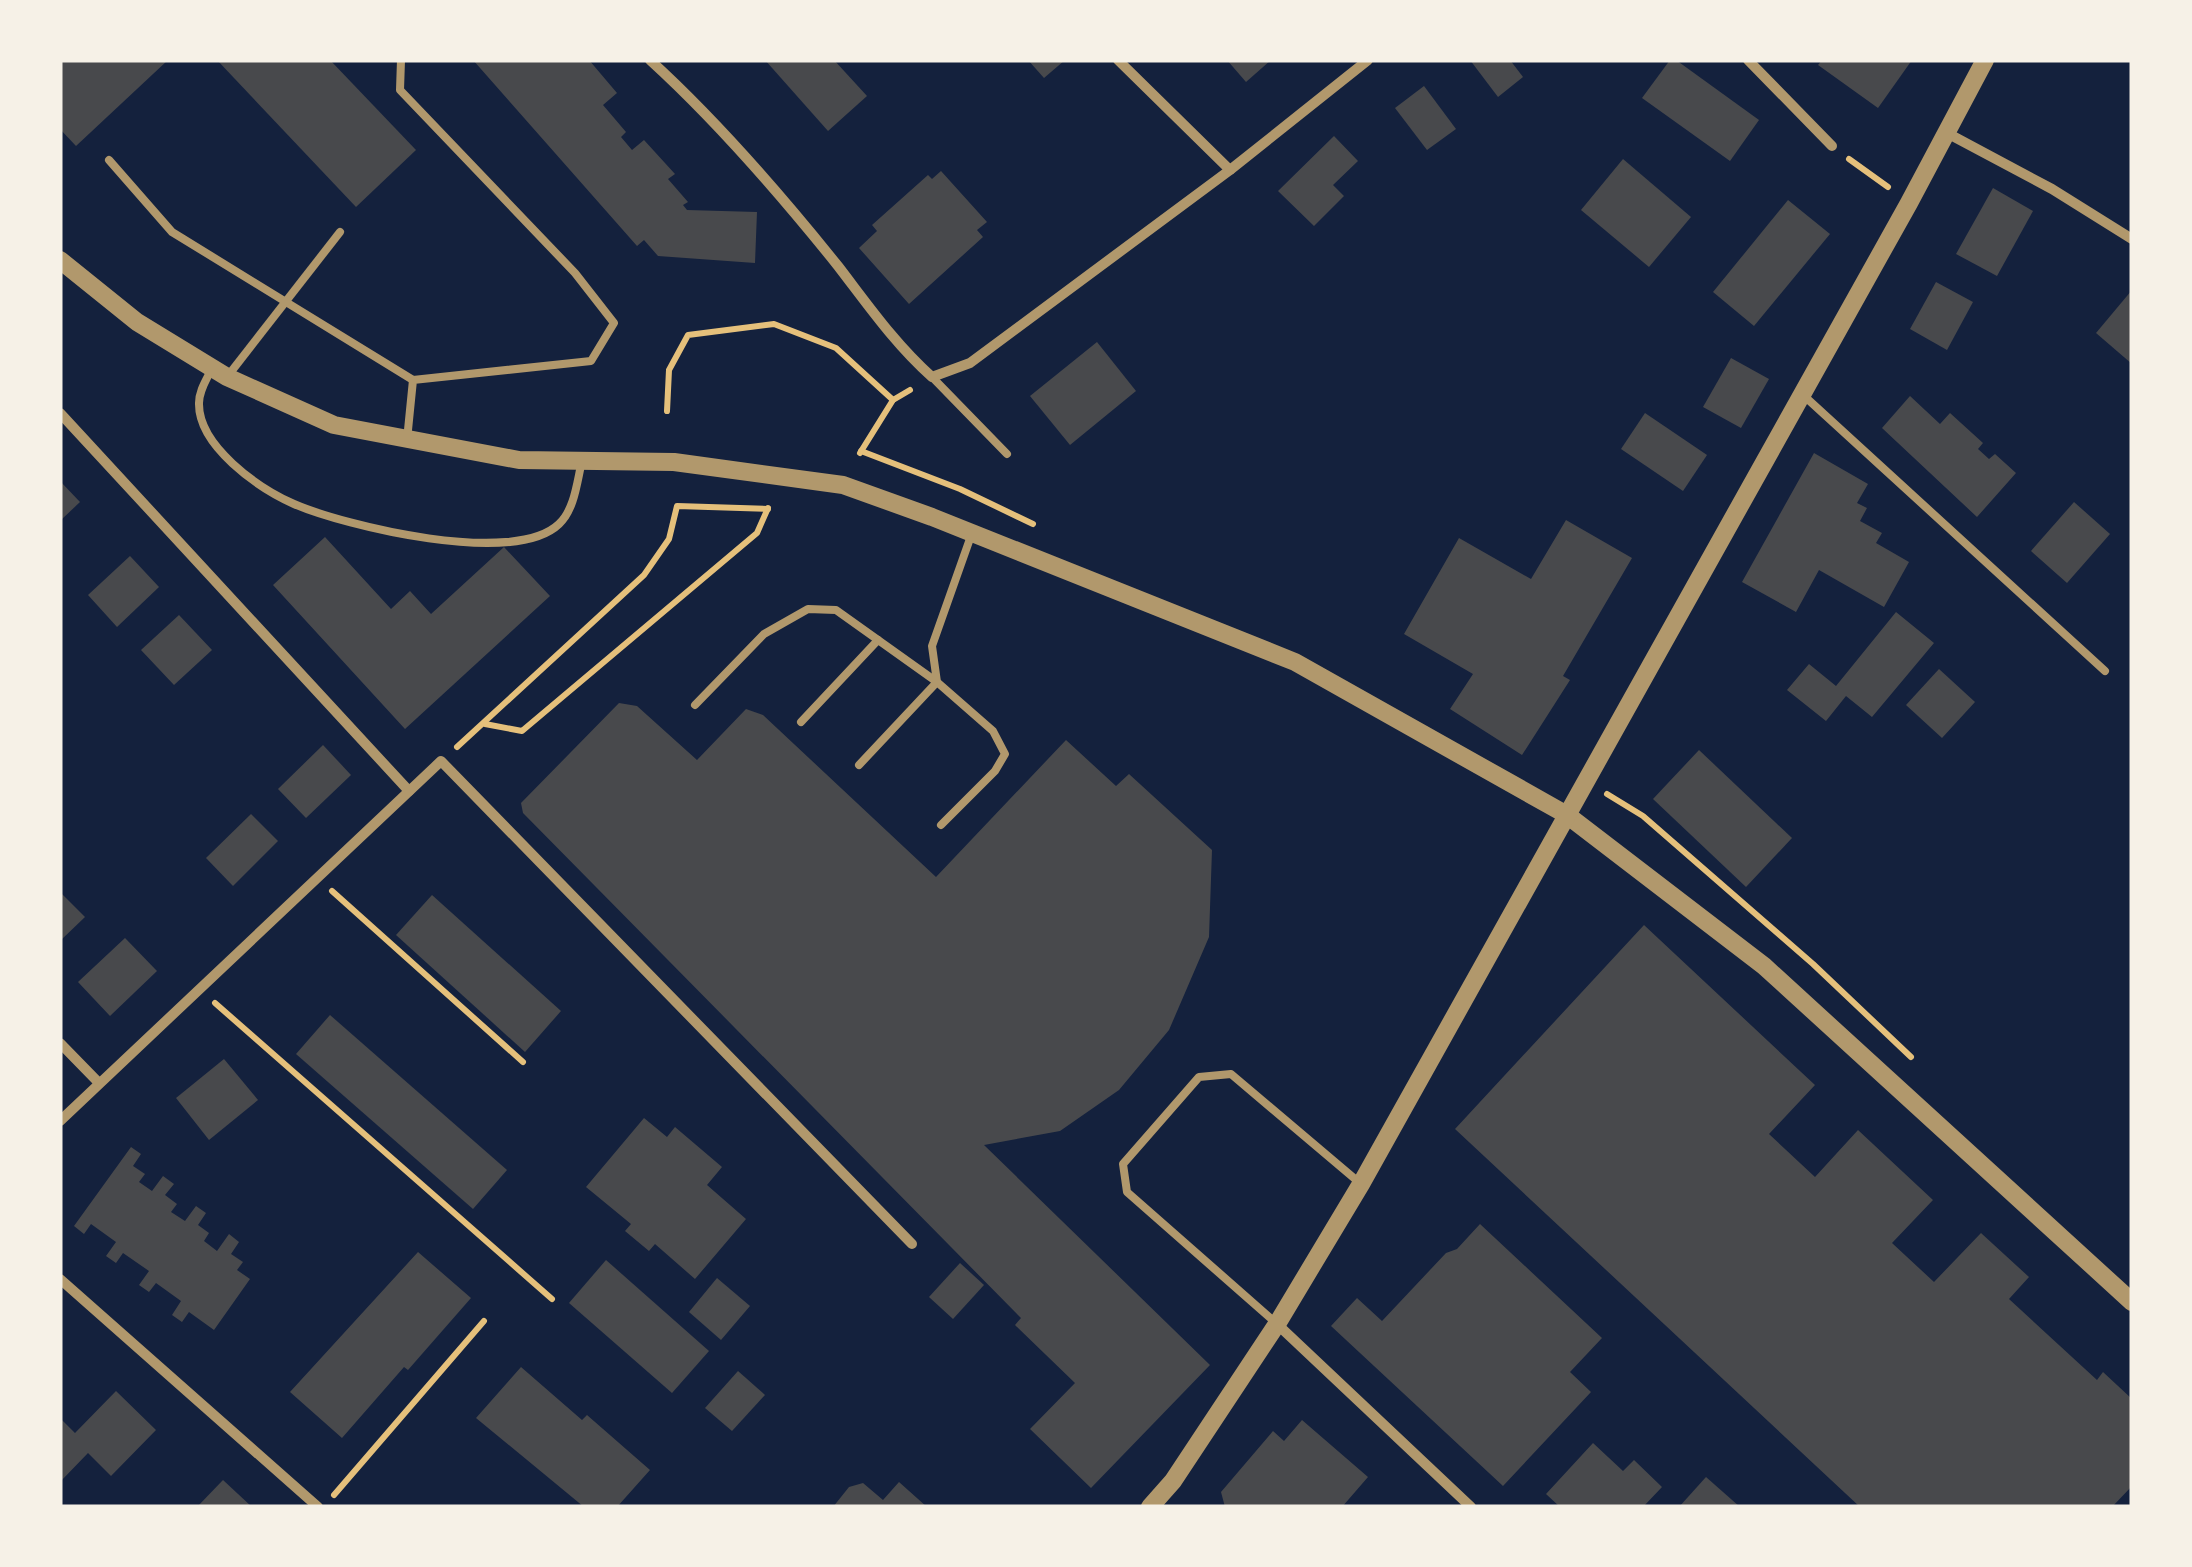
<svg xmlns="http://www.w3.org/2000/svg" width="2192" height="1567" viewBox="0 0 2192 1567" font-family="Rubik,sans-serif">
  <rect width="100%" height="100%" fill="#14213d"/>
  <g fill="#48494c">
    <path d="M60,60H168L76,146L60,129Z"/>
    <path d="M217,60H330L416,150L356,207Z"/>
    <path d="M473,60H589L617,93L603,105L626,132L621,137L632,150L644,140L675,174L668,179L688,202L683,205L687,210L757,212L755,263L658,256L644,240L637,246Z"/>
    <path d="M765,60H834L867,96L828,131Z"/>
    <path d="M1028,60H1065L1044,78Z"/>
    <path d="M1227,60H1271L1246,82Z"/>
    <path d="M1470,60H1510L1523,77L1498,97Z"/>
    <path d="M1670,60H1676L1759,120L1730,161L1642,98Z"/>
    <path d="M1822,60H1912L1878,108L1818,65Z"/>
    <path d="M1424,86L1456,129L1427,150L1395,108Z"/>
    <path d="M1334,136L1358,161L1333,185L1344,196L1314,226L1278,191Z"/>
    <path d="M1623,159L1691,217L1649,267L1581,210Z"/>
    <path d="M941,171L987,222L977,230L983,237L909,304L859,248L877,231L872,225L928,175L932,179Z"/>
    <path d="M1993,188L2033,211L1997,276L1956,254Z"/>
    <path d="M1788,200L1830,234L1754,326L1713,292Z"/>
    <path d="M1936,282L1973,302L1947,350L1910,329Z"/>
    <path d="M2132,290V364L2096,333Z"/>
    <path d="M1097,342L1136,391L1070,445L1030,396Z"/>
    <path d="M1731,358L1769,379L1741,428L1703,407Z"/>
    <path d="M1910,396L1940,424L1950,413L1983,443L1978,449L1989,459L1995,454L2016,473L1977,517L1882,428Z"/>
    <path d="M1645,413L1707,455L1683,491L1621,449Z"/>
    <path d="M1814,453L1868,484L1857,503L1867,508L1860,521L1882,533L1876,543L1909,562L1884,607L1819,570L1796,612L1742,582Z"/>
    <path d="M60,481L80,502L60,521Z"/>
    <path d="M2074,502L2110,534L2067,583L2031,551Z"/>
    <path d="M1566,520L1632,558L1563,676L1570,680L1522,755L1450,709L1473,674L1404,634L1459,538L1531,579Z"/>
    <path d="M325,537L391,609L410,591L431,614L504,547L550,596L405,729L273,585Z"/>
    <path d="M130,556L159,587L117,627L88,595Z"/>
    <path d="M1896,612L1934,643L1872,717L1846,696L1826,721L1787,690L1809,664L1836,686Z"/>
    <path d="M179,615L212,650L174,685L141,650Z"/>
    <path d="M1939,669L1975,702L1942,738L1906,705Z"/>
    <path d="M619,703L637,706L697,760L746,709L763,715L936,877L1066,740L1116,786L1129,774L1212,850L1209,937L1169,1030L1119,1090L1060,1131L984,1145L1210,1365L1091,1488L1030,1429L1075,1383L1015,1325L1021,1318L523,813L521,803Z"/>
    <path d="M323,745L351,775L306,818L278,789Z"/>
    <path d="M1699,750L1792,838L1746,887L1653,799Z"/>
    <path d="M251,814L278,841L233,886L206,858Z"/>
    <path d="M60,892L85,917L60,941Z"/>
    <path d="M432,895L561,1011L525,1052L396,935Z"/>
    <path d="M1644,925L1815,1085L1769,1134L1815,1177L1858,1130L1933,1200L1892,1243L1934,1282L1981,1233L2029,1277L2009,1299L2097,1380L2103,1372L2132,1399V1486L2112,1507H1860L1455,1129Z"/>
    <path d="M125,938L157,971L110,1016L78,982Z"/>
    <path d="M330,1015L507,1170L473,1209L296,1054Z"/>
    <path d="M224,1059L258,1100L209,1140L176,1098Z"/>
    <path d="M644,1118L667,1137L675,1127L722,1167L707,1185L746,1219L695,1279L655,1244L649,1251L625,1231L631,1224L586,1187Z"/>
    <path d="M131,1147L141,1154L133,1166L145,1174L139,1182L152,1191L163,1176L174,1184L165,1195L177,1204L171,1212L185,1221L196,1206L206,1213L198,1225L209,1233L204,1241L217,1251L229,1234L239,1242L231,1254L243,1262L237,1270L250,1279L214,1330L189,1312L182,1322L172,1315L181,1301L156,1283L149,1292L139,1285L149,1271L123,1253L116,1263L106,1256L116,1242L91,1224L84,1234L74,1226Z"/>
    <path d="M1480,1224L1602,1338L1570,1372L1591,1392L1503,1486L1331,1326L1357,1298L1382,1321L1446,1253L1457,1249Z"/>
    <path d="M418,1252L471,1298L408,1370L404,1367L342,1438L290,1392Z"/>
    <path d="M606,1260L709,1351L672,1393L569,1303Z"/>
    <path d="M960,1263L984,1285L953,1319L929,1297Z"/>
    <path d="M717,1278L750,1306L721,1340L689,1312Z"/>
    <path d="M521,1367L582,1420L587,1415L650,1470L617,1507H584L476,1418Z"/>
    <path d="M738,1371L765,1395L732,1431L705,1408Z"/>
    <path d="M116,1391L156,1430L111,1476L88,1453L60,1482V1418L75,1433Z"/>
    <path d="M1302,1420L1368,1477L1342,1507H1225L1221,1492L1273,1431L1284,1441Z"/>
    <path d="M1593,1443L1623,1471L1634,1460L1662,1487L1643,1507H1560L1546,1494Z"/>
    <path d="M1706,1477L1740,1507H1679Z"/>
    <path d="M223,1480L252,1507H197Z"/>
    <path d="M899,1482L927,1507H833L849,1487L863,1483L883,1500Z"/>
  </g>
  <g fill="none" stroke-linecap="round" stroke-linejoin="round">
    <g stroke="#e5c07b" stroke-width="6">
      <path d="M1849,159L1888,187"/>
      <path d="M667,411L669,370L688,335L774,324L836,348L893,400"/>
      <path d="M861,451L960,489L1033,524"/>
      <path d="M860,453L893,400L910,390"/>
      <path d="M485,724L522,731L757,533L768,508"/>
      <path d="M457,747L644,575L669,539L677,506L768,509"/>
      <path d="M1607,794L1643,816L1813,964L1911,1057"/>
      <path d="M332,891L523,1062"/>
      <path d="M215,1003L552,1299"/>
      <path d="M334,1495L484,1321"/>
    </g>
    <g stroke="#b1986c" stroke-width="8">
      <path d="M401,60L400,90L575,273L614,323L591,361L413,380L407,440"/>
      <path d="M109,160L172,232L413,380"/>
      <path d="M212,368C207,379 199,390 199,403C198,446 258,488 294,504C345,526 514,567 559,524C575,509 577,481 582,461"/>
      <path d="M227,377L340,232"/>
      <path d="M932,377L1007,454"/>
      <path d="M1802,394L2105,671"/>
      <path d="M695,705L764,634L808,609L836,610L937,682L859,765"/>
      <path d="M801,722L878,640"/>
      <path d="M941,825L995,771L1005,754L993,731L937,682L932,646L972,533"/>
      <path d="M1276,1323L1127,1192L1123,1164L1199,1077L1231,1074L1361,1184"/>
    </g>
    <g stroke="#b1986c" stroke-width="10">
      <path d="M650,60C717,121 781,195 838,266C868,305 895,344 932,377L970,363L1230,170L1368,60"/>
      <path d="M1118,60L1230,170"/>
      <path d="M1748,60L1832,146"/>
      <path d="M1947,133L2052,189L2132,239"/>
      <path d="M60,413L409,791"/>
      <path d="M60,1043L99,1083"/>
      <path d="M60,1121L441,761L912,1244"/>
      <path d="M60,1279L318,1507"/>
      <path d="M1277,1324L1471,1507"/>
    </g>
    <g stroke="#b1986c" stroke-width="18">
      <path d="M60,260L137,322L227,377L334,425L519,460L674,462L843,485L932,517L1295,662L1567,815L1764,966L2132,1302"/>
      <path d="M1150,1507L1173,1481L1277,1324L1361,1184L1909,203L1985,60"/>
    </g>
  </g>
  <rect width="2192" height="1567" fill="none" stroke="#f6f1e7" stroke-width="125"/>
</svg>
